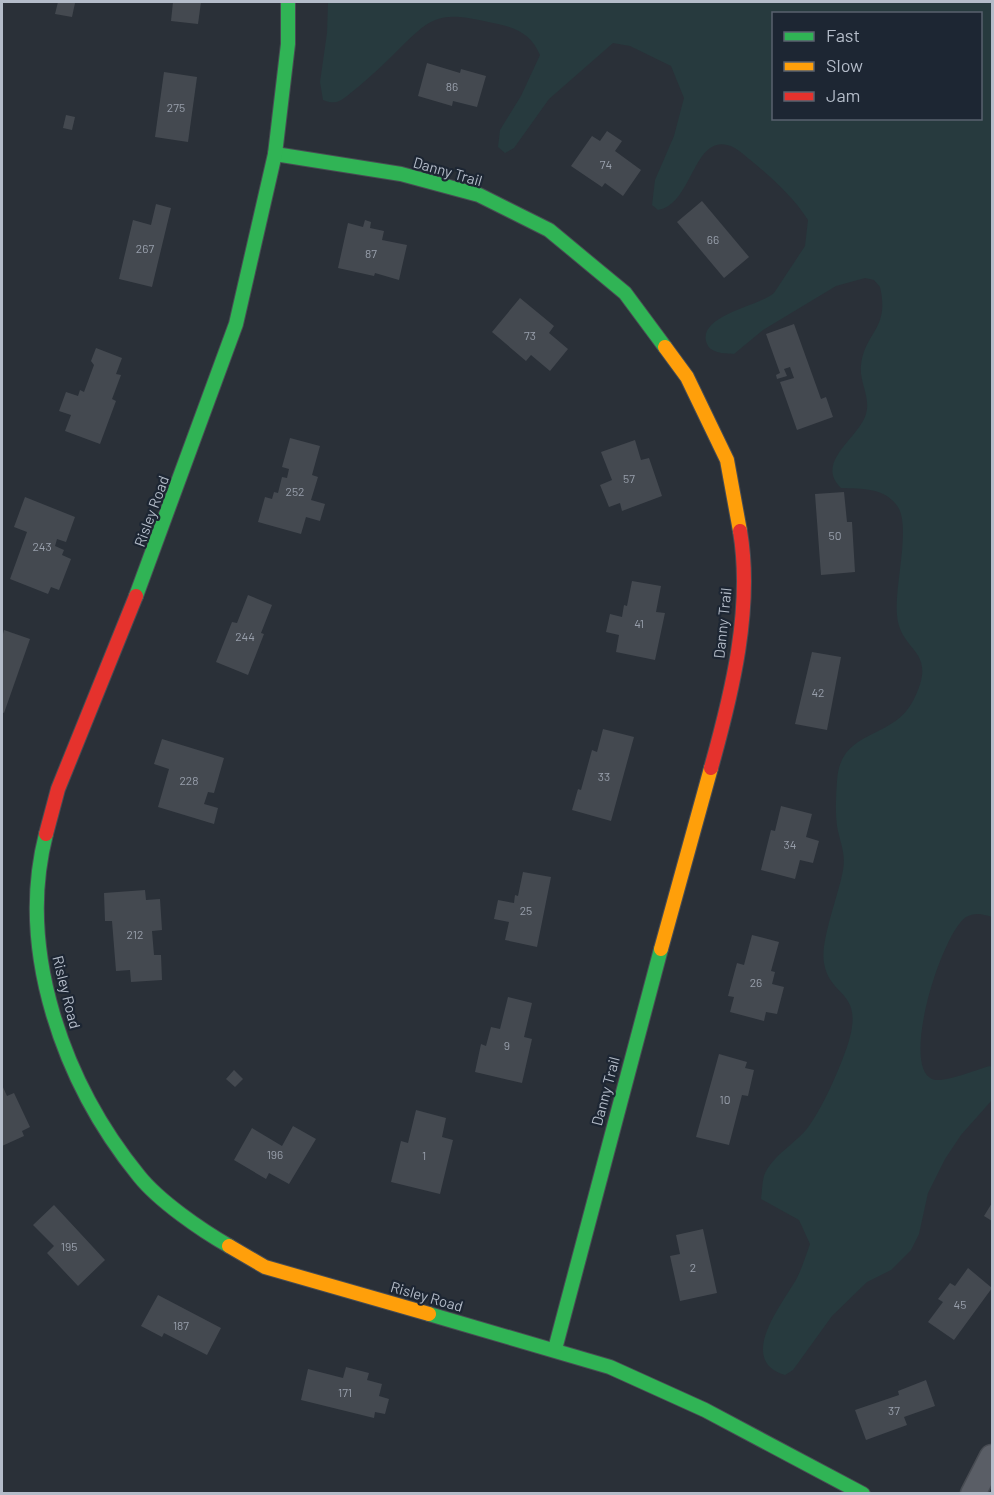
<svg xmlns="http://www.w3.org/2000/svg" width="994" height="1495" viewBox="0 0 994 1495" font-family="Barlow,sans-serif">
  <rect width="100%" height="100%" fill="#2a3038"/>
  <path fill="#273a3e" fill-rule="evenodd" d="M328,2H992V917C983,914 975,912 966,917C942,933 900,1065 932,1079C942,1084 978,1069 990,1066L992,1068V1100L961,1135L945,1159L928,1193L919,1234L911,1250L891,1270L867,1282L832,1316L793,1370L785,1375C735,1360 784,1302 797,1278C802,1268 806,1255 810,1244L799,1220L761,1199C762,1192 762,1183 764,1176C771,1156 797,1143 809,1126C824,1105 840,1068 848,1044C865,989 830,999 824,963C820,941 839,894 843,870C846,853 840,843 837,826C835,811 836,796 837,781C840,728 892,741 913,701C940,648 900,654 897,615C894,587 911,528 898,507C885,487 862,489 841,488C814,462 859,438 866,414C871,397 859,382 861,365C865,332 890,329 880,287L874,280L865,278L836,286L763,330L734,354C724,353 709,354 706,341C700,315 760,306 774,293L805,246L808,220C794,198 773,179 754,163C746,157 737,147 727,145C693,137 692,205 658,210L652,205L655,180L674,136L684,98L671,66L630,46L613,43L549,99L514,148L505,153L498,147L500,130L521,96L540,55C532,36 518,28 498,24C437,10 434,14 392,56C378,70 362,84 347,96C338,103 333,104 323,100L320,82L327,33ZM774,14H980V118H774Z"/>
  <g fill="#444950">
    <path d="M58,2L75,3L72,17L55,14Z"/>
    <path d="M173,2H201L198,24L171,21Z"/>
    <path d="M427,63L460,73L461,69L486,76L477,107L453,101L452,106L418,96Z"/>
    <path d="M164,72L197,77L188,142L155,137Z"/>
    <path d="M66,115L75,117L72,130L63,128Z"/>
    <path d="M607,131L622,141L615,151L641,170L623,196L605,183L602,187L571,166L592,136L600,141Z"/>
    <path d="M702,201L749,257L724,278L677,222Z"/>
    <path d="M156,204L171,208L152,287L119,279L133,220L151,225Z"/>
    <path d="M365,220L371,222L370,228L384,231L382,240L407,245L399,280L375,273L374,276L338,268L348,223L363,227Z"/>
    <path d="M520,298L554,326L549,333L568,349L550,371L531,355L526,361L492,332Z"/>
    <path d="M794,324L821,399L826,397L833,417L797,430L780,382L794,378L790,367L784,369L787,376L777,379L776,375L780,373L766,334Z"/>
    <path d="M96,348L122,358L116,374L121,375L112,399L116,401L100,444L65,431L71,415L59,411L66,392L78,396L80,390L84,392L94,365L91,361Z"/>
    <path d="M290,438L320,446L312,475L318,477L311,500L325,504L320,521L306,517L301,534L258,522L265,497L272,499L274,492L278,493L282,477L287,478L289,469L282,467Z"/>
    <path d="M635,440L641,460L649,458L662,496L622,511L620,503L609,507L600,485L612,480L601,452Z"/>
    <path d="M844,492L847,522H852L855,572L821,575L815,494Z"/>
    <path d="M25,497L75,517L66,542L57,539L55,546L64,550L62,555L71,559L59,590L51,587L48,594L10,579L27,532L14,527Z"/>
    <path d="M632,581L661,586L656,612L665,613L655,660L616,652L619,635L606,632L610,614L622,617L624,605L627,606Z"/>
    <path d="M248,595L272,605L261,633L264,634L248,675L216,662L232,622L237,623Z"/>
    <path d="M4,630L30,639L4,713L2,712V638Z"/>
    <path d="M812,652L841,657L827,730L795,724Z"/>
    <path d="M603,729L634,737L611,821L572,810L578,789L581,790L592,750L597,752Z"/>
    <path d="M162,739L224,758L214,793L208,792L204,804L218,808L214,824L158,807L169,769L154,764Z"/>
    <path d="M781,806L812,814L806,837L819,841L813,863L800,860L795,879L761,870L771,830L775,831Z"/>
    <path d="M523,872L551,877L537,947L505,940L509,922L494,919L498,900L514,903L515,895L518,896Z"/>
    <path d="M145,890L146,900L160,899L162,930L152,931L154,955H161L162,980L131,982L130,970L116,971L112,921H105L104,893Z"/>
    <path d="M752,935L779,942L771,971L775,972L772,984L784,987L777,1014L766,1012L764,1021L730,1012L734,997L728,996L737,963L744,965Z"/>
    <path d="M508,997L532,1003L524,1037L532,1039L522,1083L475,1072L481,1044L486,1046L491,1027L500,1029Z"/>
    <path d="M719,1054L747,1062L745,1068L754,1070L748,1096L742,1095L729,1145L696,1137Z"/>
    <path d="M234,1070L243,1079L235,1087L226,1079Z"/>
    <path d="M2,1085L7,1096L14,1093L30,1127L22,1131L24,1136L2,1146Z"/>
    <path d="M416,1110L446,1118L442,1137L453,1140L440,1194L391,1182L401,1141L408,1143Z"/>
    <path d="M293,1126L316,1139L289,1184L269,1173L266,1179L234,1160L252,1128L282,1146Z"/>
    <path d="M992,1203V1221L984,1216Z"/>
    <path d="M54,1205L105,1260L78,1286L47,1253L54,1246L33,1225Z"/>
    <path d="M703,1229L717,1293L680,1301L670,1256L680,1254L676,1235Z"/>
    <path d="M968,1268L992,1288L954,1340L928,1322L943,1302L938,1299L950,1283L955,1286Z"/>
    <path d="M158,1295L221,1328L207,1355L164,1333L162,1337L141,1326Z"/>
    <path d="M346,1367L369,1373L367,1380L382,1384L379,1396L389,1399L385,1414L375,1412L374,1418L301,1400L308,1369L343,1378Z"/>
    <path d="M926,1380L935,1406L904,1417L907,1425L866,1440L855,1410L899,1395L898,1391Z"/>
  </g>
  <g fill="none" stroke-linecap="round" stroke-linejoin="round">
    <defs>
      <path id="street" d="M973,1494L992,1457"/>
      <g id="fast">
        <path d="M275,154L401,174L479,195L549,230L625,293L665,347"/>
        <path d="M136,596L236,324L275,154L288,44V2"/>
        <path d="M46,834C16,951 64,1084 139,1176C159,1201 201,1230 229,1246"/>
        <path d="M429,1314L610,1367L705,1410L863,1494"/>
        <path d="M555,1349L661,949"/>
      </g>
      <g id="slow">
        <path d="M665,347L687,377L727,460L740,531"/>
        <path d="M661,949L711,768"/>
        <path d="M229,1246L265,1267L429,1314"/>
      </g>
      <g id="jam">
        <path d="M711,768C732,693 753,608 740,531"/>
        <path d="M46,834L58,789L136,596"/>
      </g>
    </defs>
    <use href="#street" stroke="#484c53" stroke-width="27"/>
    <use href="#fast" stroke="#484c53" stroke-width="16"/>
    <use href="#slow" stroke="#484c53" stroke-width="16"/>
    <use href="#jam" stroke="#484c53" stroke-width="16"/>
    <use href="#street" stroke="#5a5e66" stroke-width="24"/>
    <use href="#fast" stroke="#30b455" stroke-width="14"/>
    <use href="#slow" stroke="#ff9f0a" stroke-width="14"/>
    <use href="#jam" stroke="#e5322d" stroke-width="14"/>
  </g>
  <g text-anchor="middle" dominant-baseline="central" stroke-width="4.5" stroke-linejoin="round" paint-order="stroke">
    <g font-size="12" fill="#989fab">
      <text x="452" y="86">86</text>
      <text x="176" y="107">275</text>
      <text x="606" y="164">74</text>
      <text x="713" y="239">66</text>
      <text x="145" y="248">267</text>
      <text x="371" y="253">87</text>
      <text x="530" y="335">73</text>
      <text x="629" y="478">57</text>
      <text x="295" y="491">252</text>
      <text x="835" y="535">50</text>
      <text x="42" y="546">243</text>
      <text x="639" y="623">41</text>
      <text x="245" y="636">244</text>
      <text x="818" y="692">42</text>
      <text x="604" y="776">33</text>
      <text x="189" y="780">228</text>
      <text x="790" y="844">34</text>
      <text x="526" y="910">25</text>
      <text x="135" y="934">212</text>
      <text x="756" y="982">26</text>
      <text x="507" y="1045">9</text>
      <text x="725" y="1099">10</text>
      <text x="275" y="1154">196</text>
      <text x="424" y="1155">1</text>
      <text x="69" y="1246">195</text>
      <text x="693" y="1267">2</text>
      <text x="960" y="1304">45</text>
      <text x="181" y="1325">187</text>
      <text x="345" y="1392">171</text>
      <text x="894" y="1410">37</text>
    </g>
    <g font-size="15" fill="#b4bcc9" stroke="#1d2633">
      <text transform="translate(448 171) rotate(16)">Danny Trail</text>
      <text transform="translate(151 511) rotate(-70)">Risley Road</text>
      <text transform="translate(722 623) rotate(-84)">Danny Trail</text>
      <text transform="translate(67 992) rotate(76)">Risley Road</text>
      <text transform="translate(605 1091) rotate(-75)">Danny Trail</text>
      <text transform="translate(427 1296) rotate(16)">Risley Road</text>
    </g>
  </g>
  <rect width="994" height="1495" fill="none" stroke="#b4bcc9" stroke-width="6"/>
  <rect x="772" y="12" width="210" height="108" fill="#1d2633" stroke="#59626f" stroke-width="1.5"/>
  <rect x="784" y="32" width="30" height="9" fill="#30b455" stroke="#59626f" stroke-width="1.5"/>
  <text x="826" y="42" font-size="18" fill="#b4bcc9">Fast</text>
  <rect x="784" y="62" width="30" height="9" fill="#ff9f0a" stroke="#59626f" stroke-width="1.5"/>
  <text x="826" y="72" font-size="18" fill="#b4bcc9">Slow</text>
  <rect x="784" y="92" width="30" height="9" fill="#e5322d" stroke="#59626f" stroke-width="1.5"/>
  <text x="826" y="102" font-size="18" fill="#b4bcc9">Jam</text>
</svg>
